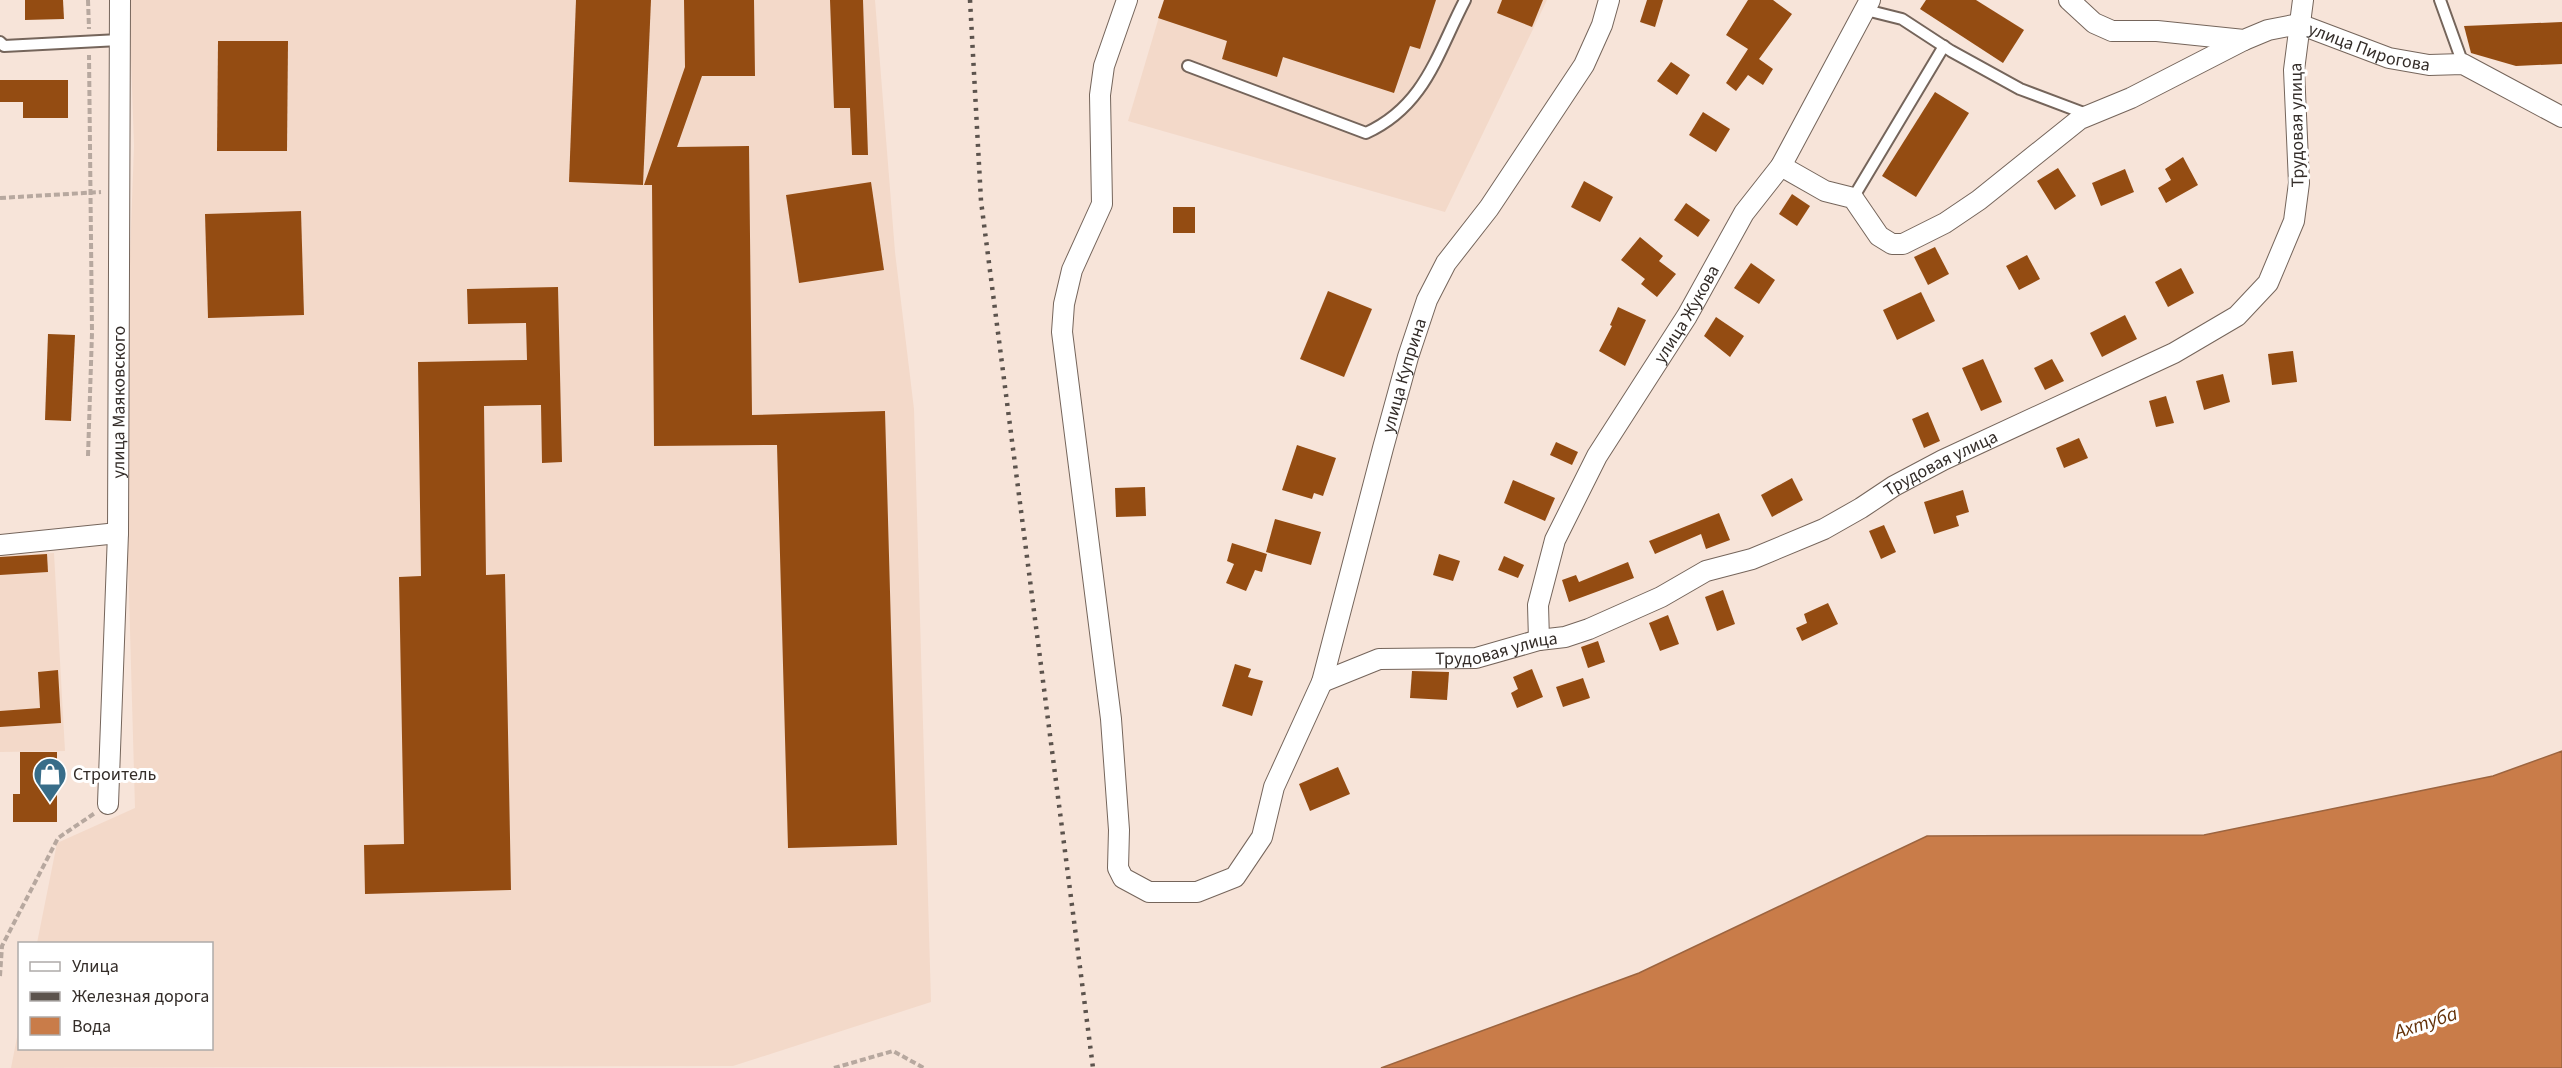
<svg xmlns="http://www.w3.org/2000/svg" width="2562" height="1068" viewBox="0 0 2562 1068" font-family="'Source Sans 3',sans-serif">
  <rect width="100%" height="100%" fill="#f7e4d9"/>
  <g fill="#f3d9c9">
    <path d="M129,0H875L895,252L914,409L931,1002L733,1066L11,1068L19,1027L20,1048H212V944L37,943L57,843L135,808L124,417L134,146Z"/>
    <path d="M1164,0H1547L1445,212L1128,121Z"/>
    <path d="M54,553L65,751L0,752V556Z"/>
  </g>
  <path fill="#c97c49" stroke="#9c643f" stroke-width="1.5" d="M2562,751V1068H1381L1639,973L1927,836L2204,835L2493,776Z"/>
  <g fill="#944c12">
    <path d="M25,0H63L64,19L25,20Z"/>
    <path d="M576,0H651L643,185L569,182Z"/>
    <path d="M684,0H754L755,76H702L677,147L749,146L752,415L885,411L897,845L788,848L777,445L654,446L652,185H644L685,67Z"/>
    <path d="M830,0H863L868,155H852L850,108H834Z"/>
    <path d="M1164,0H1436L1420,49L1410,46L1394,93L1283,57L1277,77L1222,59L1227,41L1158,18Z"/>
    <path d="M1502,0H1543L1532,27L1497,13Z"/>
    <path d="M1647,0H1663L1655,27L1640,22Z"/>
    <path d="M1748,0H1773L1792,14L1759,59L1773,69L1763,85L1748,75L1736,91L1726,83L1748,49L1726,35Z"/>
    <path d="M1926,0H1976L2024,30L2003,63L1920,9Z"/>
    <path d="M2562,22V64L2516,66L2471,53L2464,26Z"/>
    <path d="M218,41H288L287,151H217Z"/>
    <path d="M1671,62L1690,75L1677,95L1657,81Z"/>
    <path d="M0,80H68V118H23V102H0Z"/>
    <path d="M1935,92L1969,113L1916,197L1882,176Z"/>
    <path d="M1703,112L1730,129L1716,152L1689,135Z"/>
    <path d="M2183,157L2198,185L2166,203L2158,188L2171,180L2165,169Z"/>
    <path d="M2058,168L2076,196L2055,210L2037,181Z"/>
    <path d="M2125,169L2134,192L2101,206L2092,183Z"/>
    <path d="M1584,181L1613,197L1600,222L1571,207Z"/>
    <path d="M871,182L884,270L799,283L786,195Z"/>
    <path d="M1792,194L1810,206L1797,226L1779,214Z"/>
    <path d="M1686,203L1710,220L1698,237L1674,220Z"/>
    <rect x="1173" y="207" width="22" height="26"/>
    <path d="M301,211L304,315L208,318L205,214Z"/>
    <path d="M1640,237L1663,256L1659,261L1676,274L1657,297L1641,284L1645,279L1621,260Z"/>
    <path d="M1935,247L1949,274L1928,285L1914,257Z"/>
    <path d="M2027,255L2040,279L2019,290L2006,266Z"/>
    <path d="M1751,263L1775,280L1759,304L1734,288Z"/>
    <path d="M2181,268L2194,293L2168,307L2155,282Z"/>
    <path d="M558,287L562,462L542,463L541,405L484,406L486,575L505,574L511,890L365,894L364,845L404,844L399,577L421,576L418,362L527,360L526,323L468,324L467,289Z"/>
    <path d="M1328,291L1372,309L1344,377L1300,359Z"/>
    <path d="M1921,292L1935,321L1897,340L1883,310Z"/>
    <path d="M1618,307L1646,320L1625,366L1599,351L1612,326L1610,325Z"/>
    <path d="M2125,315L2137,339L2102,357L2090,333Z"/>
    <path d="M1716,317L1744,336L1730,357L1704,336Z"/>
    <path d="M48,334L75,335L71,421L45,420Z"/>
    <path d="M2293,351L2297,382L2272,385L2268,354Z"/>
    <path d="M1983,359L2002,402L1981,411L1962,368Z"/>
    <path d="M2052,359L2064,381L2045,390L2034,368Z"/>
    <path d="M2223,374L2230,402L2204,410L2196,381Z"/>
    <path d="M2166,396L2174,423L2156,427L2149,401Z"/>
    <path d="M1928,412L1940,441L1924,448L1912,419Z"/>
    <path d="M2079,438L2088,458L2064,468L2056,448Z"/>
    <path d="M1556,442L1578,452L1572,465L1550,455Z"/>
    <path d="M1297,445L1336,458L1323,496L1314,493L1312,499L1282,490Z"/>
    <path d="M1792,478L1803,500L1772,517L1761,495Z"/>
    <path d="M1513,480L1555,498L1545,521L1504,503Z"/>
    <path d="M1145,487L1146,516L1116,517L1115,488Z"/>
    <path d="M1963,490L1969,512L1956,516L1959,526L1934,534L1924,502Z"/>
    <path d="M1719,513L1730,540L1706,549L1701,534L1655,554L1649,541Z"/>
    <path d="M1275,519L1321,532L1311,565L1266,552Z"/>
    <path d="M1884,525L1896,552L1881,559L1869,531Z"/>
    <path d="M1232,543L1267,554L1262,572L1255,570L1246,591L1226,583L1234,564L1227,561Z"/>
    <path d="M47,554L48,572L0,575V557Z"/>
    <path d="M1439,554L1460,561L1453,581L1433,575Z"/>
    <path d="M1504,556L1524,565L1518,578L1498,570Z"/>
    <path d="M1628,562L1634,578L1569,602L1562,580L1576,575L1579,582Z"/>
    <path d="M1723,590L1735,624L1717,631L1705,597Z"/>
    <path d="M1828,603L1838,624L1802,641L1796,628L1807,623L1804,614Z"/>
    <path d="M1668,615L1679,644L1660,651L1649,623Z"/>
    <path d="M1598,641L1605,662L1588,668L1581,647Z"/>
    <path d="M1235,664L1251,669L1248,677L1263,681L1252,716L1222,706Z"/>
    <path d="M1532,669L1543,697L1517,708L1511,693L1518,689L1513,677Z"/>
    <path d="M58,670L61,723L0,727V711L40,708L38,672Z"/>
    <path d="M1412,671L1449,672L1447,700L1410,698Z"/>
    <path d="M1583,678L1590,698L1563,707L1556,687Z"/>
    <path d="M20,752H57V822H13V794H20Z"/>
    <path d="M1338,767L1350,794L1310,811L1299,784Z"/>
  </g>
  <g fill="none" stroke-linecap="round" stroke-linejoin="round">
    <defs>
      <g id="lane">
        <path d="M2440,0L2463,64"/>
        <path d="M1866,10L1902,19L1951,51L2020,89L2089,115"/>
        <path d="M0,42L4,46L119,40"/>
        <path d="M1188,66L1366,133C1425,106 1437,54 1465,0"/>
        <path d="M1853,198L1944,46"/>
      </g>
      <g id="street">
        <path id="s1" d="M1127,0L1104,66L1100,95L1102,204L1072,270L1064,304L1062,332L1111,719L1119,830L1118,868L1123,878L1149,892H1197L1235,877L1262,837L1274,787L1322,682L1383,448L1408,357L1427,300L1446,263L1489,208L1584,65L1602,25L1609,0"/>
        <path id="s2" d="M2069,0L2094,23L2112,31H2157L2244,40L2268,30L2299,24L2389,58L2429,65L2463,64L2562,117"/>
        <path d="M1781,166L1825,191L1853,198L1879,236L1892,244H1903L1945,223L1979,200L2080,119L2131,98L2244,40"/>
        <path d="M0,545L118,533"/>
        <path id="s3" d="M1539,640L1538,605L1555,540L1597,456L1687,316L1744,213L1781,166L1870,0"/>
        <path id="s4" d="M1322,682L1379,659L1476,658L1539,640L1565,637L1589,629L1661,597L1706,571L1752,559L1824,529L1861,508L1894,486L1943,460L2174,353L2237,316L2268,283L2294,221L2299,183L2294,70L2303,0"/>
        <path id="s5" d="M108,804L118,533L120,0"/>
      </g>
    </defs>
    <use href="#lane" stroke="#75655b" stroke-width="14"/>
    <use href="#street" stroke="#75655b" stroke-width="22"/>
    <g stroke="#b7a89f" stroke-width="4" stroke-dasharray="6 3" stroke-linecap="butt">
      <path d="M88,0L89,29"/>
      <path d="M0,198L101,192"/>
      <path d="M88,456L92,333L89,55"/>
      <path d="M0,976L2,946L58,838L95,813"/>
      <path d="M834,1068L893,1051L924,1068"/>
    </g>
    <use href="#lane" stroke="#fff" stroke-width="10"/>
    <use href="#street" stroke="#fff" stroke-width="20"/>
    <path stroke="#5c534d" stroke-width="4.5" stroke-dasharray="3 6" stroke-linecap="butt" d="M970,0L981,201L1093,1068"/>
  </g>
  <defs>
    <symbol id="shop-pin" viewBox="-11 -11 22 30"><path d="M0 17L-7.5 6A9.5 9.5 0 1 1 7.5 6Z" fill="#386d89" stroke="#fff"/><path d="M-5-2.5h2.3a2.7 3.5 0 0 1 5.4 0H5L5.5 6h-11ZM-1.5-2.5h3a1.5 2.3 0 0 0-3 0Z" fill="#fff"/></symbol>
  </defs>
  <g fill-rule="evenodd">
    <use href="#shop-pin" x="31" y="755" width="38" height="52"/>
  </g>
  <g text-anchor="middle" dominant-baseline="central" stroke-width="6" stroke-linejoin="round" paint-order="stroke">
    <g font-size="18" fill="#342d29" stroke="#fff">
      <text stroke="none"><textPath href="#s2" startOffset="318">улица Пирогова</textPath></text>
      <text transform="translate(2297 125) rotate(-91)">Трудовая улица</text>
      <text stroke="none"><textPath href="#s3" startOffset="364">улица Жукова</textPath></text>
      <text stroke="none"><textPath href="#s1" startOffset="1545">улица Куприна</textPath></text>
      <text stroke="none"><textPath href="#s5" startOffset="402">улица Маяковского</textPath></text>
      <text stroke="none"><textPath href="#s4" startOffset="666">Трудовая улица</textPath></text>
      <text stroke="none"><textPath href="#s4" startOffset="180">Трудовая улица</textPath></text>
    </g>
    <g font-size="18" fill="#342d29" stroke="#fff" text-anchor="start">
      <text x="73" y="774">Строитель</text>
    </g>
    <g font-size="20" font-style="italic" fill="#643108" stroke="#fff">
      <text transform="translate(2426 1023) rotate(-18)">Ахтуба</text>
    </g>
  </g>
  <rect x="18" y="942" width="195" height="108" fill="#ffffff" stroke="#aeaba9" stroke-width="1.5"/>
  <rect x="30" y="962" width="30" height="9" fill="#ffffff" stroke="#aeaba9" stroke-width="1.5"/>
  <text x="72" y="972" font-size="18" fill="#342d29">Улица</text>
  <rect x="30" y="992" width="30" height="9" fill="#5c534d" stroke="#aeaba9" stroke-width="1.5"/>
  <text x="72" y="1002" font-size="18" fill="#342d29">Железная дорога</text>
  <rect x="30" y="1017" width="30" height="18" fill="#c97c49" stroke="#aeaba9" stroke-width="1.5"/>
  <text x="72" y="1032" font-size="18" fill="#342d29">Вода</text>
</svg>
